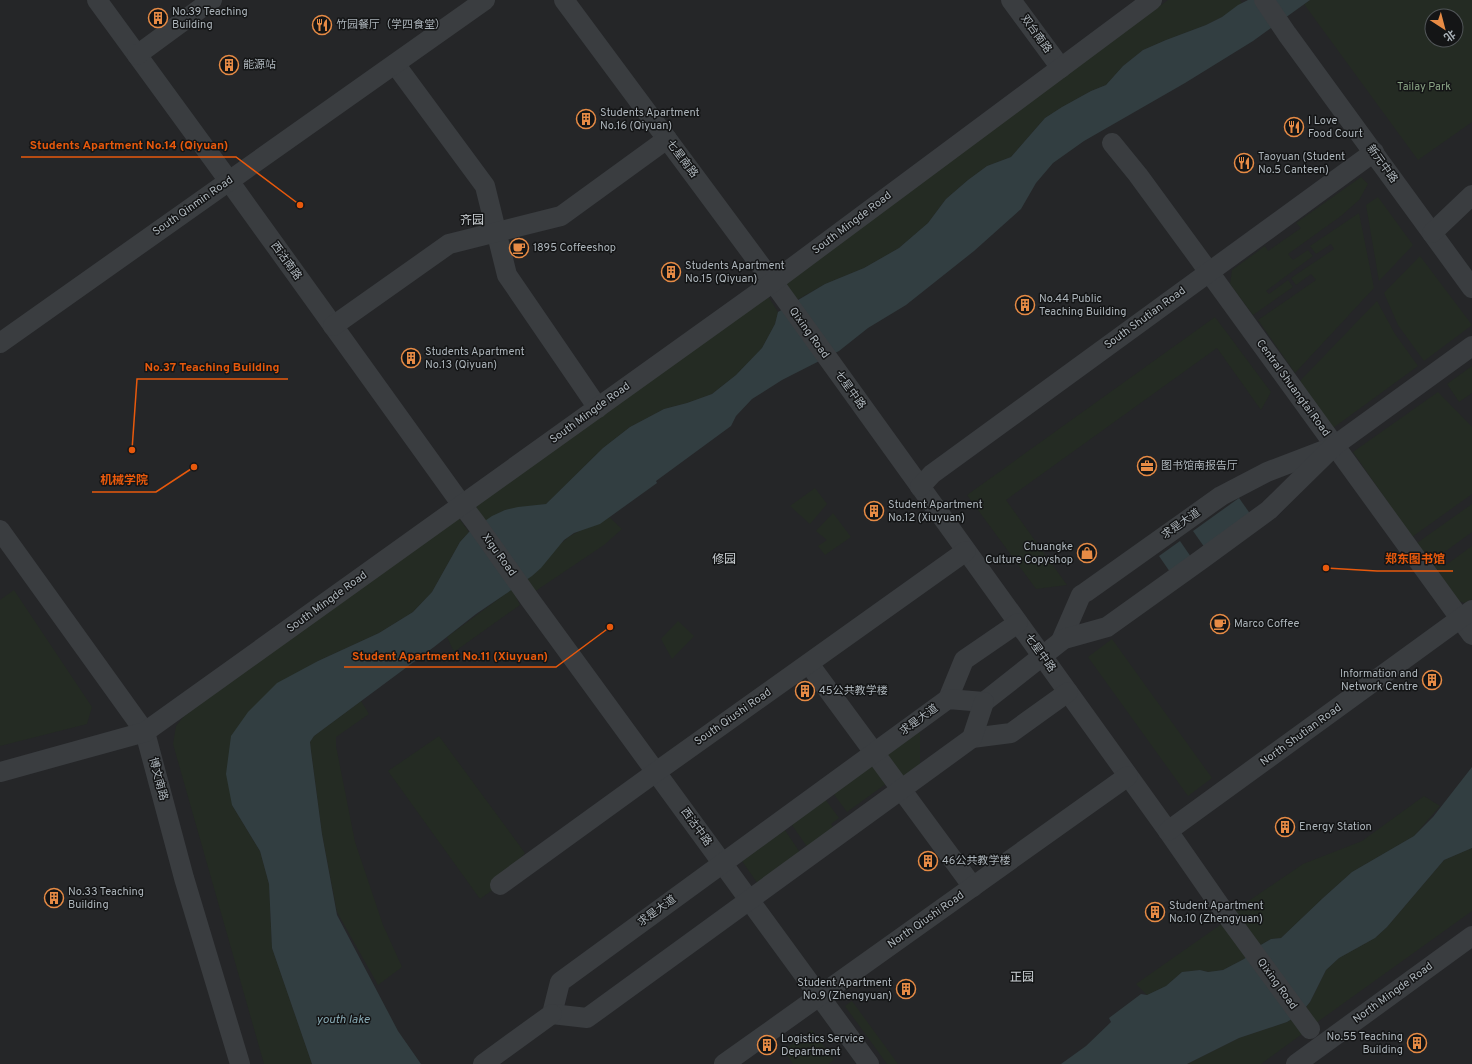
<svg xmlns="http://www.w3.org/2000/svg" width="1472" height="1064" viewBox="0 0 1472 1064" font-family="Overpass,'Noto Sans SC',sans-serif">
  <rect width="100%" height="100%" fill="#191a1b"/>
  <path fill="#252628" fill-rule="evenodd" d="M0,0H1472V1064H0ZM1432,16H1456V40H1432Z"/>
  <g fill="#242b23" fill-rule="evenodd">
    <path d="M1168,0H1240L1242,3L1222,17L1206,25L1166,40L1143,50L1123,66L1106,85L1091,91L1062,107L1045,118L1011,157L987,166L968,180L946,199L928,223L899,248L864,268L825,284L795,301L786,288L788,279Z"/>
    <path d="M1310,0H1472V122L1418,160L1304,4ZM1432,16H1456V40H1432Z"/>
    <path d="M1361,177L1368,184L1359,200L1341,216L1288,254L1293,260L1308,250L1313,256L1266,291L1269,294L1288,280L1293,287L1253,315L1230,284L1232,270L1265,246L1268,251L1301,228L1296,223Z"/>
    <path d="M1378,197L1413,245L1379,281L1366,205Z"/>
    <path d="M1359,213L1374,288L1295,373L1258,320L1316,280L1311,274L1296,285L1291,278L1334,249L1331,244L1316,254L1310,246Z"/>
    <path d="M1420,256L1472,325L1424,361L1398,325L1384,293Z"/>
    <path d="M766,293L778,312L775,324L762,348L736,375L712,394L687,403L664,409L630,427L603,448L546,504L505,510L482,523L469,507Z"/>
    <path d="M1377,301L1395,334L1418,366L1333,428L1300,381Z"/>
    <path d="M1215,317L1271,392L1261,410L1217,348L1006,500L1067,585L1036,589L967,495Z"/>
    <path d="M1472,366V393L1459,402L1447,384Z"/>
    <path d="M1438,392L1472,427V494L1412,537L1353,452Z"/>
    <path d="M815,488L827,504L810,524L790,506Z"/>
    <path d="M1472,504V532L1439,556L1446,565L1472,546V599L1465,603L1459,601L1417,543Z"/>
    <path d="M833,513L851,537L825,555L818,546L827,540L816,531Z"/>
    <path d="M458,517L469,532L460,542L432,592L413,612L379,633L318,661L232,805L260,851L269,884L272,948L312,1064H264L173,744L176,726L184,716Z"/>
    <path d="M609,517L622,529L604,545L534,592L526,580C542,569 550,552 565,540C577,529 595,527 609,517Z"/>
    <path d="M512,589L520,605L454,652L447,637Z"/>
    <path d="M14,590L92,707L87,724L0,746V600Z"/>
    <path d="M678,621L694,636L672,659L661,639Z"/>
    <path d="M1112,639L1212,778L1188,796L1088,657Z"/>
    <path d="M361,701L369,714L336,737V746L355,842L383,925L402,967L378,985L337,912L322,834L310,742L314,736Z"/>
    <path d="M920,724V771L903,783L881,751Z"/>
    <path d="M439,736L525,853L494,889L480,899L388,771Z"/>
    <path d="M871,761L887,783L847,812L830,789Z"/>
    <path d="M822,795L839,818L831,824L836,832L810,851L792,825Z"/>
    <path d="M1424,796L1440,806L1414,836L1352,872L1323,898L1281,938L1271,939L1259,946L1234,911L1303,864L1362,841Z"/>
    <path d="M785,830L803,857L760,887L742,861Z"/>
    <path d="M1472,848V911L1316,1023L1306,1007L1310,1002L1326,970L1339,958L1375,938L1387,927L1444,860Z"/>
    <path d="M1223,923L1247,956L1244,959L1223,970L1209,972L1200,970L1182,972L1166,986L1147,995L1136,984Z"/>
    <path d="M852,1001L898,1064H887L845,1006Z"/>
    <path d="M1292,1019L1302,1034L1261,1064H1187L1239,1038L1287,1022Z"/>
    <path d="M812,1030L834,1060L828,1064H793L784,1050Z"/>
  </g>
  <g fill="#323e41">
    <path d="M1248,0H1310L1253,41L1185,83L1084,141L1053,163L1036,183L1021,209L974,251L906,305L868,328L839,351L782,380L752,399L736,416L731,426L656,481L657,483L600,524L574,533L564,540L541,568L532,576L476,614L434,647L314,736L310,742L311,751L322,834L337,915L398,1031L421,1064H312L272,948L269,884L260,851L232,805L226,774L231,736L248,712L277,683L318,661L379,633L413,612L432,592L460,542L469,532L492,516L505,510L518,507L546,504L603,448L630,427L664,409L687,403L712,394L736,375L762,348L775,324L778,312L825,284L864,268L899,248L928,223L946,199L968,180L987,166L1011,157L1045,118L1062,107L1091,91L1106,85L1123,66L1143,50L1166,40L1206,25L1222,17L1238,5Z"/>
    <path d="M1239,498L1251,515L1205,548L1193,531Z"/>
    <path d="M1180,541L1191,557L1170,572L1159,556Z"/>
    <path d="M1472,767V848L1444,860L1387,927L1375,938L1339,958L1326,970L1310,1002L1301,1013L1287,1022L1239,1038L1187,1064H1061L1086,1046L1111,1022L1109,1018L1141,994L1147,995L1166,986L1182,972L1200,970L1208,972L1223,970L1244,959L1259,946L1271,939L1281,938L1323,898L1352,872L1414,836L1433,817Z"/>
  </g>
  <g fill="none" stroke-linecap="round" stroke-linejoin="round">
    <g stroke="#3a3d40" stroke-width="20">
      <path d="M97,0L229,181L462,505L475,522L531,601L869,1064"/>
      <path d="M564,0L773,282L1168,831L1225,913L1310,1029"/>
      <path d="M1011,0L1061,68"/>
      <path d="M1264,0L1287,34L1472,288"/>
      <path d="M137,55L212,0"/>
      <path d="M395,64L485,186L507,275L598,408"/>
      <path d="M1112,143L1138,175L1209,272L1472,635"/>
      <path d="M1432,233L1472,195"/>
      <path d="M333,326L449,244L561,216L667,139"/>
      <path d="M0,343L485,0"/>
      <path d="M920,487L932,474L1374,152"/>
      <path d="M0,530L145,732L184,878L240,1064"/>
      <path d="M1061,641L1081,595L1086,592L1221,496L1267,472L1327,449"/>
      <path d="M809,664L973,887"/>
      <path d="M948,699L964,660L1018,623"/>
      <path d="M984,702L1064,639L1107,627L1202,559L1269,510L1334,446L1472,346"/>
      <path d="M972,738L1011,733L1068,692"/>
      <path d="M0,772L145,732L773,282L1152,0"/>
      <path d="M1168,831L1472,610"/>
      <path d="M500,885L656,772L966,551"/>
      <path d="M552,1014L560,982L948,699L984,702"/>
      <path d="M552,1014L587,1018L972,738L984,702"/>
      <path d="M483,1064L552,1014"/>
      <path d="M724,1064L1128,776"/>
      <path d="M1296,1064L1472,936"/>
    </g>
  </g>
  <defs>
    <symbol id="building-ring" viewBox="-11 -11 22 22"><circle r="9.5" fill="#141516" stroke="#e78b45" stroke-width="1.5"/><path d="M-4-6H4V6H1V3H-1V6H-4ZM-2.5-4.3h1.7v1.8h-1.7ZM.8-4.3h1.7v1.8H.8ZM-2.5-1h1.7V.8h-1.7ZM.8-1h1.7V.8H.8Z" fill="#e78b45"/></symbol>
    <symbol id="restaurant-ring" viewBox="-11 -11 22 22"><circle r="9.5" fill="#141516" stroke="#e78b45" stroke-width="1.5"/><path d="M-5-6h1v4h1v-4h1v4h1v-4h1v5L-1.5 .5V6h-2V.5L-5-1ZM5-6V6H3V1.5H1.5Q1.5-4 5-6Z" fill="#e78b45"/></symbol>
    <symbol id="cafe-ring" viewBox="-11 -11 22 22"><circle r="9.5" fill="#141516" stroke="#e78b45" stroke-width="1.5"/><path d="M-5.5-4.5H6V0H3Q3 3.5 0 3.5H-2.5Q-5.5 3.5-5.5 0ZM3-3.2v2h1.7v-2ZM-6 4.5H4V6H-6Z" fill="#e78b45"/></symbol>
    <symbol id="office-ring" viewBox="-11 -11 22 22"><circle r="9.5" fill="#141516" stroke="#e78b45" stroke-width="1.5"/><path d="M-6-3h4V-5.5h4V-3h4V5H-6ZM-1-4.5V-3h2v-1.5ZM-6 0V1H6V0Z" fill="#e78b45"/></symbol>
    <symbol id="shop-ring" viewBox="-11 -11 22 22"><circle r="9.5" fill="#141516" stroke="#e78b45" stroke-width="1.5"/><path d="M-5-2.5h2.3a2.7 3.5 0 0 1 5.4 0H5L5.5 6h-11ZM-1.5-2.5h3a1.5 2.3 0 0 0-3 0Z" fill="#e78b45"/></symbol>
  </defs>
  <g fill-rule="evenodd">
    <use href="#building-ring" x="147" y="7" width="22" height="22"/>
    <use href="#restaurant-ring" x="311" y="14" width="22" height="22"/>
    <use href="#building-ring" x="218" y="54" width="22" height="22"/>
    <use href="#building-ring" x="575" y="108" width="22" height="22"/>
    <use href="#restaurant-ring" x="1283" y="116" width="22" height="22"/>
    <use href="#restaurant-ring" x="1233" y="152" width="22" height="22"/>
    <use href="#cafe-ring" x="508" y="237" width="22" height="22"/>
    <use href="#building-ring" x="660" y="261" width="22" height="22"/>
    <use href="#building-ring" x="1014" y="294" width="22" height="22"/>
    <use href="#building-ring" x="400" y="347" width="22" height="22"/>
    <use href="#office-ring" x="1136" y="455" width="22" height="22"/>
    <use href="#building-ring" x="863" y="500" width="22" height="22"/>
    <use href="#shop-ring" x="1076" y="542" width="22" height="22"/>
    <use href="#cafe-ring" x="1209" y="613" width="22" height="22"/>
    <use href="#building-ring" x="1421" y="669" width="22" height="22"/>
    <use href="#building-ring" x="794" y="680" width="22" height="22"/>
    <use href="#building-ring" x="1274" y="816" width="22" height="22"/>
    <use href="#building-ring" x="917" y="850" width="22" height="22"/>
    <use href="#building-ring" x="43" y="887" width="22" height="22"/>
    <use href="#building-ring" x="1144" y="901" width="22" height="22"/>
    <use href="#building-ring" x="895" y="978" width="22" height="22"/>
    <use href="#building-ring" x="1406" y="1032" width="22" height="22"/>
    <use href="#building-ring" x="756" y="1034" width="22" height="22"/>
  </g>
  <g text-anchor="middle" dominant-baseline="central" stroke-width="3" stroke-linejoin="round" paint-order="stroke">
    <g font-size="11" fill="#acb4ba" stroke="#141516" text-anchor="start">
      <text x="172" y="12">No.39 Teaching<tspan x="172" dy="13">Building</tspan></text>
      <text x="336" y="25">竹园餐厅（学四食堂）</text>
      <text x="243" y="65">能源站</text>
      <text x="600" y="113">Students Apartment<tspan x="600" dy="13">No.16 (Qiyuan)</tspan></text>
      <text x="1308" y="121">I Love<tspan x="1308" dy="13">Food Court</tspan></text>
      <text x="1258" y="157">Taoyuan (Student<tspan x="1258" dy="13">No.5 Canteen)</tspan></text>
      <text x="533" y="248">1895 Coffeeshop</text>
      <text x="685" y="266">Students Apartment<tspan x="685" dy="13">No.15 (Qiyuan)</tspan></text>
      <text x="1039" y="299">No.44 Public<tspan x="1039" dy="13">Teaching Building</tspan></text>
      <text x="425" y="352">Students Apartment<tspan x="425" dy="13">No.13 (Qiyuan)</tspan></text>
      <text x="1161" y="466">图书馆南报告厅</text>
      <text x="888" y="505">Student Apartment<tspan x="888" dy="13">No.12 (Xiuyuan)</tspan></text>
      <text x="1073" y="547" text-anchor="end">Chuangke<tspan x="1073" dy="13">Culture Copyshop</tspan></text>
      <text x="1234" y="624">Marco Coffee</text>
      <text x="1418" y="674" text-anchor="end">Information and<tspan x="1418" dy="13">Network Centre</tspan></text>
      <text x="819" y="691">45公共教学楼</text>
      <text x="1299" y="827">Energy Station</text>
      <text x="942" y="861">46公共教学楼</text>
      <text x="68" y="892">No.33 Teaching<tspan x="68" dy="13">Building</tspan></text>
      <text x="1169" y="906">Student Apartment<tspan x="1169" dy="13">No.10 (Zhengyuan)</tspan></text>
      <text x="892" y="983" text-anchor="end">Student Apartment<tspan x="892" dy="13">No.9 (Zhengyuan)</tspan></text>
      <text x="1403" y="1037" text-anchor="end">No.55 Teaching<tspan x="1403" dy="13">Building</tspan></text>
      <text x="781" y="1039">Logistics Service<tspan x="781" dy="13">Department</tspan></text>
    </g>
    <g font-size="11" fill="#acb4ba" stroke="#141516">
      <text transform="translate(1036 34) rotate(54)">双台南路</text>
      <text transform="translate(682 159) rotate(53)">七星南路</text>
      <text transform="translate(1382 164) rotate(54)">新元中路</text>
      <text transform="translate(193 206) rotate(-35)">South Qinmin Road</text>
      <text transform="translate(852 223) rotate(-37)">South Mingde Road</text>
      <text transform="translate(286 261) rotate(54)">西沽南路</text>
      <text transform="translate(1145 318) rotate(-36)">South Shutian Road</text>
      <text transform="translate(809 333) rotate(54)">Qixing Road</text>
      <text transform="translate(1293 388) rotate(54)">Central Shuangtai Road</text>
      <text transform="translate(850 390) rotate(54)">七星中路</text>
      <text transform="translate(590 413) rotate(-36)">South Mingde Road</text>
      <text transform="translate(1181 524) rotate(-35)">求是大道</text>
      <text transform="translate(499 555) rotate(54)">Xigu Road</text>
      <text transform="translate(327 602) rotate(-36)">South Mingde Road</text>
      <text transform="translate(1040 653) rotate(54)">七星中路</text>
      <text transform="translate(733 717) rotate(-35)">South Qiushi Road</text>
      <text transform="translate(919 720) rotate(-36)">求是大道</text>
      <text transform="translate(1301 735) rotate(-36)">North Shutian Road</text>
      <text transform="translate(158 779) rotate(75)">博文南路</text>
      <text transform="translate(696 827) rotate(54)">西沽中路</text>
      <text transform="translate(657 911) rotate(-36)">求是大道</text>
      <text transform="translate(926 920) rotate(-35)">North Qiushi Road</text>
      <text transform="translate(1277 984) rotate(54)">Qixing Road</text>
      <text transform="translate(1393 993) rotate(-36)">North Mingde Road</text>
    </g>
    <g font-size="11" fill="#8aa485" stroke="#141516">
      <text x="1424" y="87">Tailay Park</text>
    </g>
    <g font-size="12" fill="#cdd2d6" stroke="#141516">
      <text x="472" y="221">齐园</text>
      <text x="724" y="560">修园</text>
      <text x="1022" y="978">正园</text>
    </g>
    <g font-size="12" font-style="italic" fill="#86a8b2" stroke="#141516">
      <text x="343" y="1020">youth lake</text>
    </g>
  </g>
  <path fill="none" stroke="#e8590c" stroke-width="1.5" d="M300 205L236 157H21M132 450L137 379H288M194 467L156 492H92M1326 568L1377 571H1453M610 627L556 667H344"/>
  <g fill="#e8590c" stroke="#141516" stroke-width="1.5">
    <circle cx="300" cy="205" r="4"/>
    <circle cx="132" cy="450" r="4"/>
    <circle cx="194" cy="467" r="4"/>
    <circle cx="1326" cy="568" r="4"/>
    <circle cx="610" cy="627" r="4"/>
  </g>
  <g font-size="12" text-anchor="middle" font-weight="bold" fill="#e8590c" stroke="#141516" stroke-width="3" stroke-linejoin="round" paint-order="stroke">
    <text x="129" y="149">Students Apartment No.14 (Qiyuan)</text>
    <text x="212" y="371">No.37 Teaching Building</text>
    <text x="124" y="484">机械学院</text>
    <text x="1415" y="563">郑东图书馆</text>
    <text x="450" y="660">Student Apartment No.11 (Xiuyuan)</text>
  </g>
  <g transform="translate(1444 28) rotate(144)"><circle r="19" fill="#141516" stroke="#515558"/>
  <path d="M0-3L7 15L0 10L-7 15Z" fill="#e78b45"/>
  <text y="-6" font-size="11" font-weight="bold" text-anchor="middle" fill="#acb4ba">北</text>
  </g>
</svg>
